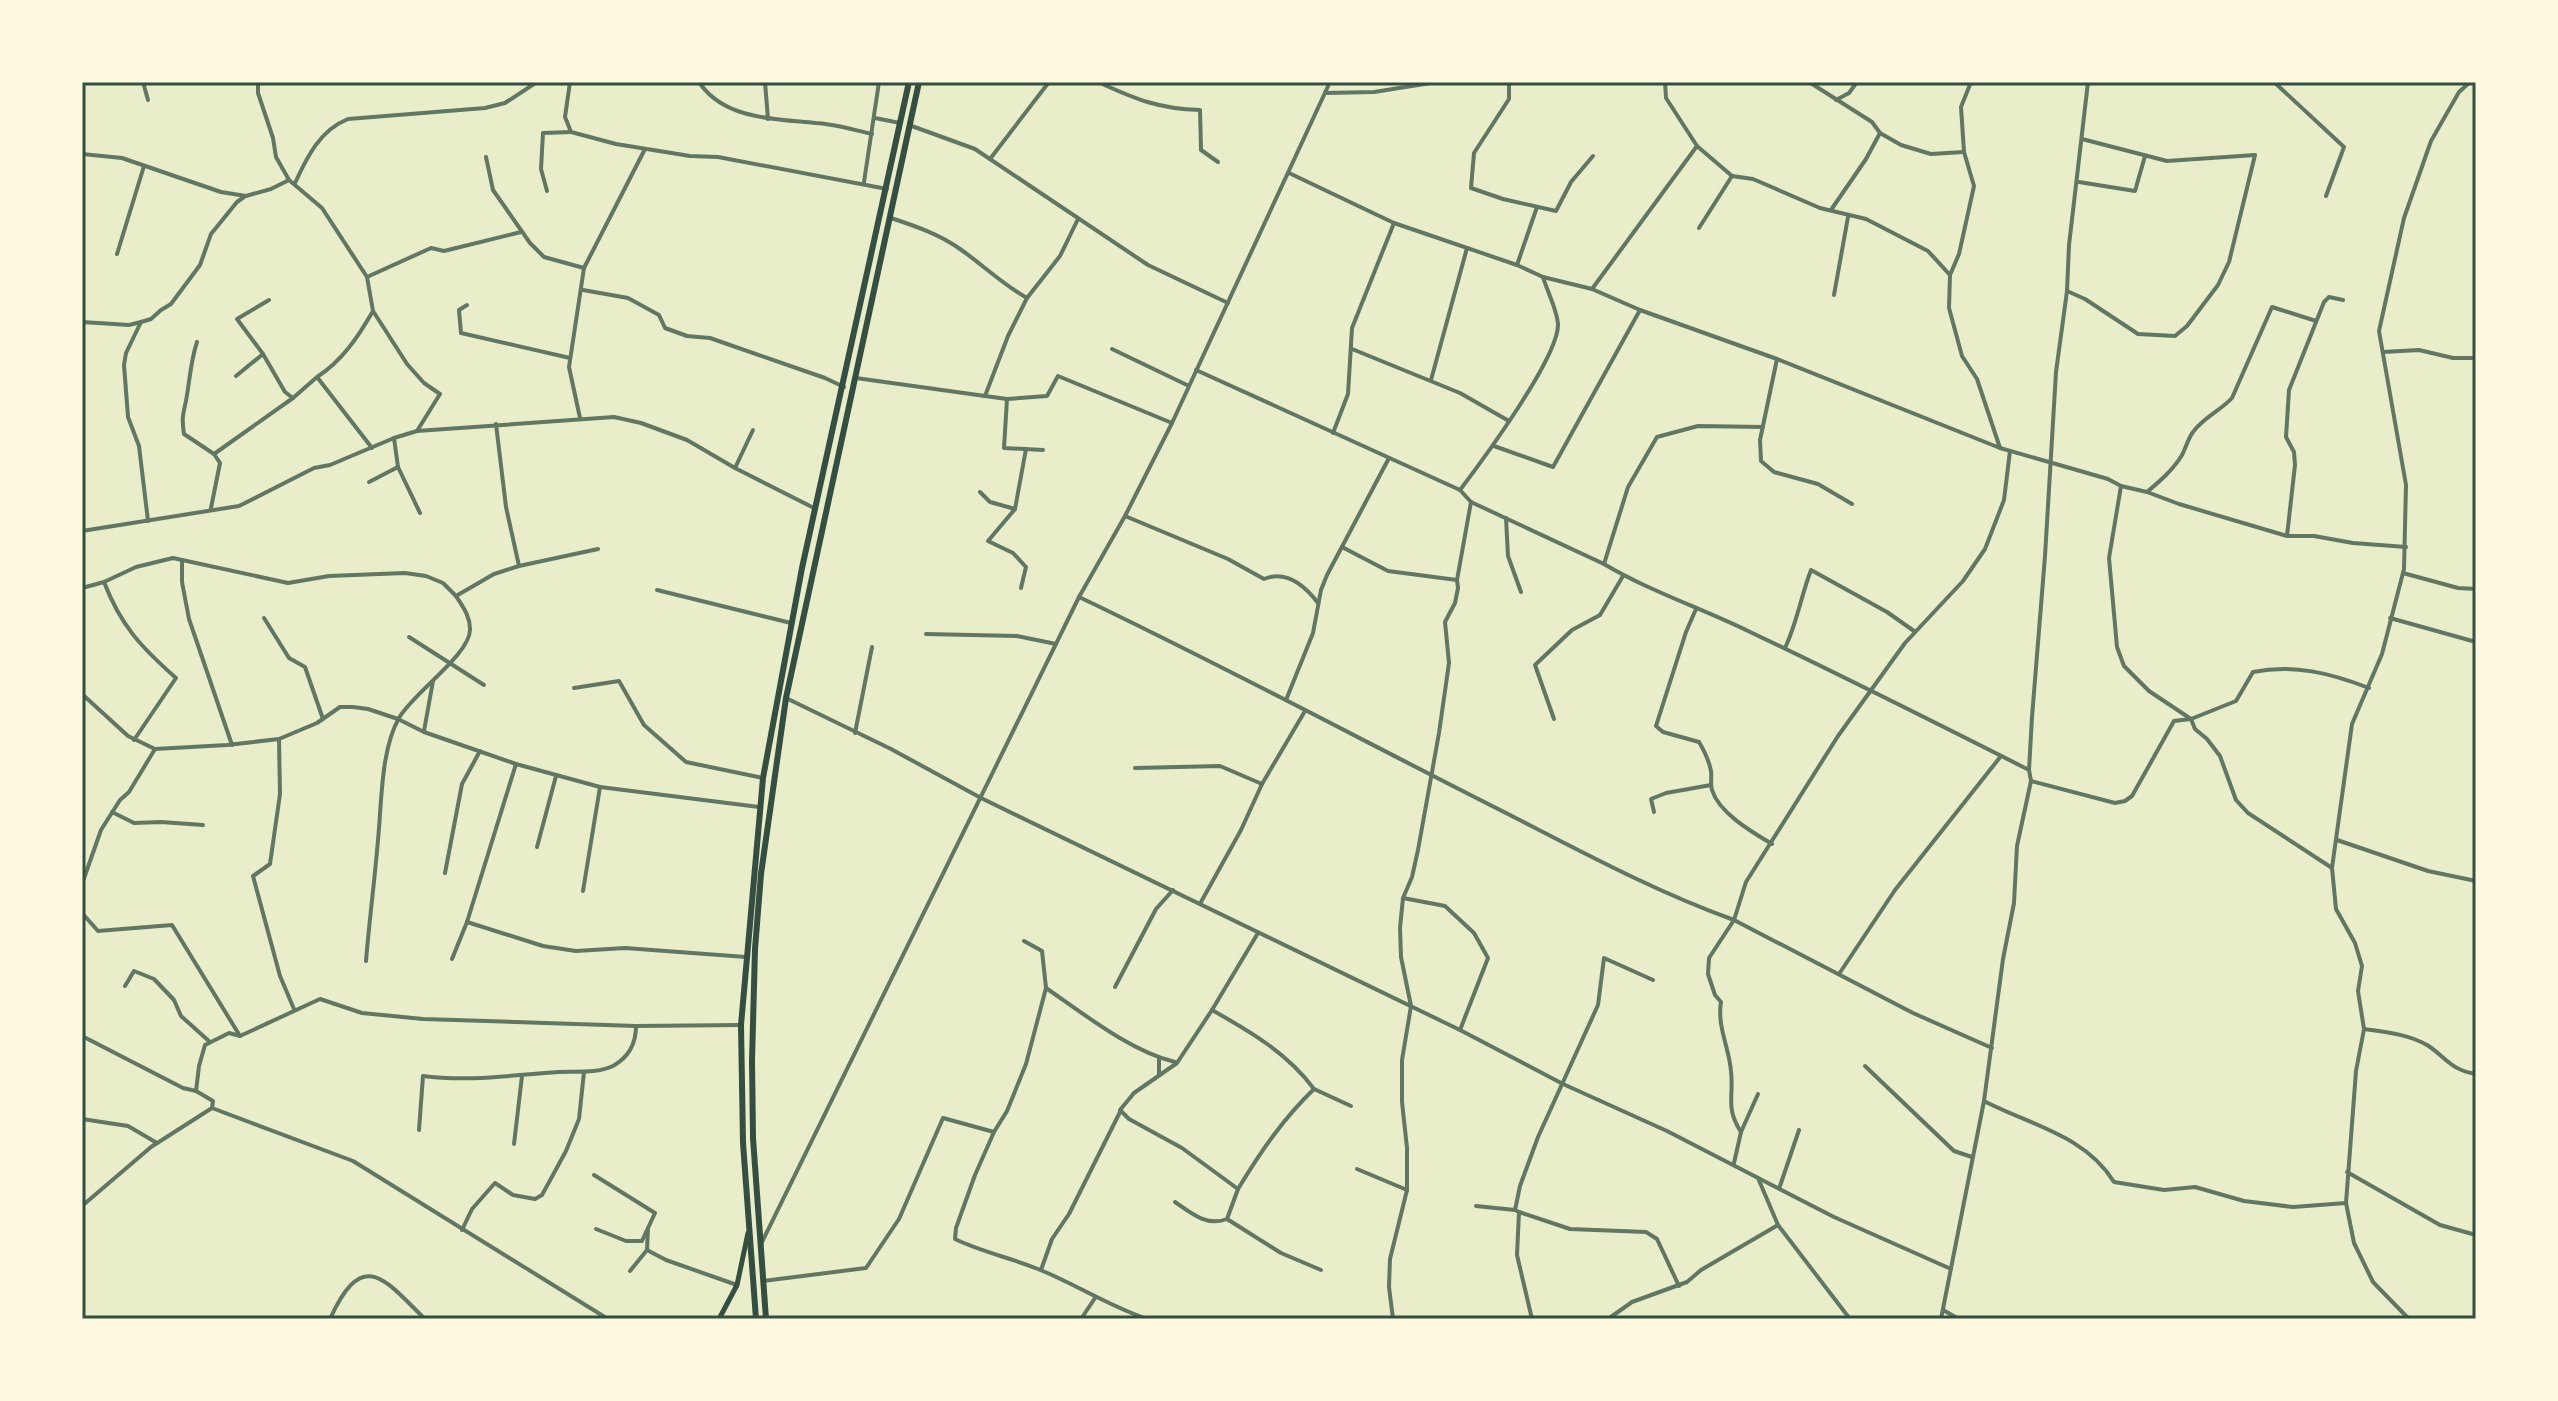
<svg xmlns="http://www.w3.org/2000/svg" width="2558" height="1401" viewBox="0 0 2558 1401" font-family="'Nunito Sans',sans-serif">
  <rect width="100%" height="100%" fill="#e9edc9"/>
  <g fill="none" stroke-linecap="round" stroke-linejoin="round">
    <g stroke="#617663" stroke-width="4">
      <path d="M143,82L148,100"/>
      <path d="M258,82V93L273,138L276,157L289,180"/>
      <path d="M570,82L565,117L571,132L616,144L690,156L718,157L887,189"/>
      <path d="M765,82L768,119"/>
      <path d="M1098,82C1135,99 1159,109 1200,110L1201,150L1218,162"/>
      <path d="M1509,82V99L1474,153L1471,188L1503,199L1556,211L1571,182L1593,156"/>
      <path d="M1665,82L1666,98L1697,146L1732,176L1753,179L1820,208L1866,219L1928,251L1950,275"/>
      <path d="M1809,82L1872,122L1880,133L1901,145L1931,154L1964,152"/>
      <path d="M1971,82L1961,107L1964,152L1974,186L1959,254L1950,275L1949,308L1962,356L1977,379L2000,448"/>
      <path d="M2274,82L2344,147L2326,196"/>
      <path d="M701,85C727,120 777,119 816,123C835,124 854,130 872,134"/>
      <path d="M1325,93L1374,92L1437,82"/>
      <path d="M1836,100L1849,93L1857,82"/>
      <path d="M875,118L900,123"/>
      <path d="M909,125L975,149L1148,265L1228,303"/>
      <path d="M82,154L122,158L221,192L246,196L271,189L289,180L322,208L367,277L373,311L407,364L424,383L440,394L417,431"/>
      <path d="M486,157L493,190L530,243L544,257L584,268"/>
      <path d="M990,159L1049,82"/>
      <path d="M1289,173L1394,223L1517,265L1543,277L1592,289L1640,310L1777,359L2000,448L2108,479L2121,486L2147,492L2179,504L2287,536H2314L2353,543L2406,547"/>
      <path d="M864,182L879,82"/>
      <path d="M2079,182L2135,191L2145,156"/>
      <path d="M295,183C307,157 320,130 348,119L485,108L505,103L537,82"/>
      <path d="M547,191L541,169L543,133L571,132"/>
      <path d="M1831,210L1866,159L1880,133"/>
      <path d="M891,218C915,226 939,234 960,249C983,265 1002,284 1027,298L1060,256L1078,219"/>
      <path d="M1699,228L1732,176"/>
      <path d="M117,254L144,166"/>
      <path d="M1517,265L1537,207"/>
      <path d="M367,277L431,248L444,251L521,232"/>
      <path d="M1592,289L1697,146"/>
      <path d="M583,290L628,298L659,315L665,328L687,336L710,338L825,378L844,387"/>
      <path d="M2067,291L2085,299L2138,334L2175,336L2187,326L2218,285L2229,262L2255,155L2167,161L2082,139"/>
      <path d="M1834,295L1848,217"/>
      <path d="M467,305L459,310L461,333L570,358"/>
      <path d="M82,322L129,325L141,322"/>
      <path d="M197,342C191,360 190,377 187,395C184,414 181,413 184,434L214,454L220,463L211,508"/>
      <path d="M1112,349L1189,386"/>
      <path d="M1352,349L1460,393L1509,421"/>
      <path d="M2383,352L2419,350L2453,358H2476"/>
      <path d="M263,354L237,319L269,300"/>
      <path d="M1777,359L1760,440L1761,461L1774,472L1818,484L1852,504"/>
      <path d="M1196,370L1460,490L1471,502L1604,564C1649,591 1701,608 1748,631C1843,676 1936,723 2029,770"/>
      <path d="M236,376L263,354L285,392L293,398L317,377"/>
      <path d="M856,378L985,396L1008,336L1027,298"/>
      <path d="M1431,380L1467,248"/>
      <path d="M985,396L1007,399L1047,396L1058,376L1172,423"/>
      <path d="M1007,399L1004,448L1043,450"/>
      <path d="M580,418L569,367L584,268L645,149"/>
      <path d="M496,424L506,507L519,566"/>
      <path d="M1333,433L1348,394L1352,328L1394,223"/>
      <path d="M394,438L398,467L420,513"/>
      <path d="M1494,446L1553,467L1640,310"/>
      <path d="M372,448L317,377C342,361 358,337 373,311"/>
      <path d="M214,454L293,398"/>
      <path d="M735,468L753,430"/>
      <path d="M369,482L398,467"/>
      <path d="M2121,486L2109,558L2117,647L2124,666L2149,691L2191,719L2195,729L2207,739L2220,756L2236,800L2248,813L2332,868"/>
      <path d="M1460,490C1482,461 1559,357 1558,324C1557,309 1547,291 1543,277"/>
      <path d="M980,492L990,502L1015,509"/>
      <path d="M2147,492C2160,481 2173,470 2182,455C2186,447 2188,439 2193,432C2204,417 2220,411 2232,398L2272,307L2316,321"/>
      <path d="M1125,516L1228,559L1264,579C1286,570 1305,586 1318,603"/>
      <path d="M1506,518L1508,556L1521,592"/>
      <path d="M148,521L139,446L128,417L124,365L126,353L141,322L151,319L161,310L171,304L200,265L211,234L237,202L244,197"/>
      <path d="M82,531L239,506L314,468L330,465L394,438L417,431L614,417L641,423L687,440L735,468L816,509"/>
      <path d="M2287,536L2295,465L2294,452L2286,437L2289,390L2324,302L2329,297L2343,300"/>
      <path d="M1342,547L1388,571L1457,580"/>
      <path d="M182,561V582L189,619L232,745"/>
      <path d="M1604,564L1628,487L1657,437L1698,426L1763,427"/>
      <path d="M2403,573L2458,588L2476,589"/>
      <path d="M104,582C121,626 141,647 176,678L134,740"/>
      <path d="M82,588L104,582L136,567L173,558L288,583L329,576L405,573L426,576L443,583L456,596L494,574L519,566L598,549"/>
      <path d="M1021,588L1026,567L1013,553L988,541L1015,509L1026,449"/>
      <path d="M657,590L791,623"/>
      <path d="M1079,597C1224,666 1365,742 1508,814C1582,852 1656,892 1734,920L1913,1013L1992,1048"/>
      <path d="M1696,609L1686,632L1656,726L1663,732L1699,742C1705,752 1709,761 1711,771C1712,778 1710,784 1712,790C1719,813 1752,832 1772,844"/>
      <path d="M264,618L289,658L305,667L323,719"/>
      <path d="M2390,618L2476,642"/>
      <path d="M926,634L1017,636L1056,644"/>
      <path d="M409,637L484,685"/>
      <path d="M1785,648C1797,623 1801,596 1811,570L1887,612L1914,631"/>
      <path d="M574,688L619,681L644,725L686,762L763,778"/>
      <path d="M82,694L128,736L155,749L227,745L279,739L317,723L340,707H353L368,709L398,719L424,732L516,764L600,787L759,807"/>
      <path d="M786,698L891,749L981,798L1460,1030L1563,1084L1667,1131L1834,1217L1951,1269"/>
      <path d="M1286,700L1313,633L1321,590L1327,575L1389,458"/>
      <path d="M1554,719L1535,665L1572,630L1600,615L1623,576"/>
      <path d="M424,731L433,681"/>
      <path d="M855,733L872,647"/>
      <path d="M279,739L280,794L270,864L253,876L280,976L294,1009"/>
      <path d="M1135,768L1220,766L1262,784"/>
      <path d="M2031,781L2115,803L2125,801L2132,796L2174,721L2191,719L2236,701L2253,672C2294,664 2330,673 2369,688"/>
      <path d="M112,812L134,823L161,822L203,825"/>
      <path d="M1654,812L1651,799L1666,793L1711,785"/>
      <path d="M2337,840L2428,871L2476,881"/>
      <path d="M537,847L556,776"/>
      <path d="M445,873L462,784L480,751"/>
      <path d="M82,884L101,830L120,800L129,792L155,749"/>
      <path d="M583,891L600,787"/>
      <path d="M1403,898L1445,906L1474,933L1488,958L1460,1030"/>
      <path d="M1201,902L1241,830L1262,784L1305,711"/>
      <path d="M82,913L98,931L172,925L240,1036"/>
      <path d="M467,922L543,946L576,951L625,948L746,957"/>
      <path d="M1024,941L1042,951L1046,988L1026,1064L1007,1111L994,1132L975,1175L956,1228L955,1239C982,1252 1011,1258 1038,1269C1075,1284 1109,1306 1147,1319"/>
      <path d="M452,959L467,922L516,764"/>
      <path d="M366,961C370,912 377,863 380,814C382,785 384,744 399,718C413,693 471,654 470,629C470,616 463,607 456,596"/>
      <path d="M1839,974L1895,890L2001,756"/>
      <path d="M125,986L134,971L154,979L174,1000L181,1016L210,1042"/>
      <path d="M1115,987L1156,909L1173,890"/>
      <path d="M1046,988C1084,1014 1130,1051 1175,1062"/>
      <path d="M1212,1010C1251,1032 1287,1053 1314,1089C1283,1119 1261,1151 1238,1189"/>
      <path d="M2364,1029C2385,1032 2408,1034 2427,1045C2446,1057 2450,1070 2476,1074"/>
      <path d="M82,1036L183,1088L196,1091L213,1101L212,1108"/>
      <path d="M1865,1066L1954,1151L1972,1157"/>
      <path d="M1159,1075V1058"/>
      <path d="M1314,1089L1351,1106"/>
      <path d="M196,1091L199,1066L205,1045L229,1033L240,1036L320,999L362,1013L423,1019L636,1026L741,1025"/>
      <path d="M1984,1101C2030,1125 2085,1135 2114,1182L2164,1190L2195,1187L2244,1201L2293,1207L2346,1203"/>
      <path d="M212,1108L353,1161L608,1319"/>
      <path d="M82,1119L128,1126L157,1143"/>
      <path d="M419,1130L423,1076C468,1082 513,1075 558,1072C575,1071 596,1074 613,1066C629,1057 636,1044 636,1026"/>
      <path d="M1741,1132C1725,1107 1734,1097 1731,1071C1729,1047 1717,1027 1721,1002L1715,995L1708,974L1709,958L1734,920L1746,882L1838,736L1905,643L1963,581L1985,549L2004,500L2010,451"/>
      <path d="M514,1144L522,1076"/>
      <path d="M1734,1163L1741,1132L1758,1094"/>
      <path d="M1357,1169L1407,1190"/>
      <path d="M2347,1172L2440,1225L2476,1235"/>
      <path d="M594,1175L655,1213L648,1228L647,1250L666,1260L737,1285"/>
      <path d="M1758,1178L1778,1225L1850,1319"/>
      <path d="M1780,1186L1799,1130"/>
      <path d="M1175,1202C1191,1213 1207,1227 1227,1219L1238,1189L1182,1148L1129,1119L1120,1110L1134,1093L1177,1063L1212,1010L1258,933"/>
      <path d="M82,1206L151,1147L212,1108"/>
      <path d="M1476,1206L1515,1210"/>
      <path d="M1519,1212L1570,1229L1646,1232L1657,1239L1679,1286"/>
      <path d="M1227,1219L1281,1253L1321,1270"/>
      <path d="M596,1229L626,1241H642L647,1230"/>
      <path d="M462,1230L472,1209L495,1183L513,1195L535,1199L542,1195L566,1151L579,1119L584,1072"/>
      <path d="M1041,1270L1052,1239L1069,1214L1120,1112"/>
      <path d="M630,1271L647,1250"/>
      <path d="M763,1281L866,1268L899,1219L943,1118L994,1132"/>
      <path d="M1943,1310L1959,1319"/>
      <path d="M330,1319C363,1247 384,1279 425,1319"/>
      <path d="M1081,1319L1095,1298"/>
      <path d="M1393,1319L1389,1287L1390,1259L1407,1190V1148L1402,1102V1060L1411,1006L1401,957L1400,928L1403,898L1412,877L1418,850L1439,733L1449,663L1445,622L1455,603L1458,588L1457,580L1471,502"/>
      <path d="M1532,1319L1517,1255L1519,1212L1515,1210L1520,1186L1538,1137L1598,1005L1604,958L1653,980"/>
      <path d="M1608,1319L1632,1302L1687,1282L1701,1270L1778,1225"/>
      <path d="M1941,1319L1984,1101L2003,959L2014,903L2017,846L2031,781L2029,770L2032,717L2045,556L2056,372L2067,291L2069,245L2088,82"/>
      <path d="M2409,1319L2373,1282L2354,1243L2346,1203L2356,1071L2364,1029L2358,991L2362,966L2355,943L2336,909L2332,868L2352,724L2382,654L2404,569L2406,485L2379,331L2404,218L2431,141L2459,92L2470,82"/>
    </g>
    <path stroke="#617663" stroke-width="4" d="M761,1244L1079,597L1125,516L1172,423L1330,82"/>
    <path stroke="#344e41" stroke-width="5" d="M719,1319L737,1285L748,1233"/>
    <g stroke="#344e41" stroke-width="6">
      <path d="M756,1319L743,1143L741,1025L763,778L802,568L909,82"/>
      <path d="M766,1319L753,1138L752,1061L755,949L761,874L786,698L919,82"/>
    </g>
  </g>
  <rect width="2558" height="1401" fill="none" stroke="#fefae0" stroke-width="168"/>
  <rect x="84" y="84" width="2390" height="1233" fill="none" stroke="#344e41" stroke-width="3"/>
</svg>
